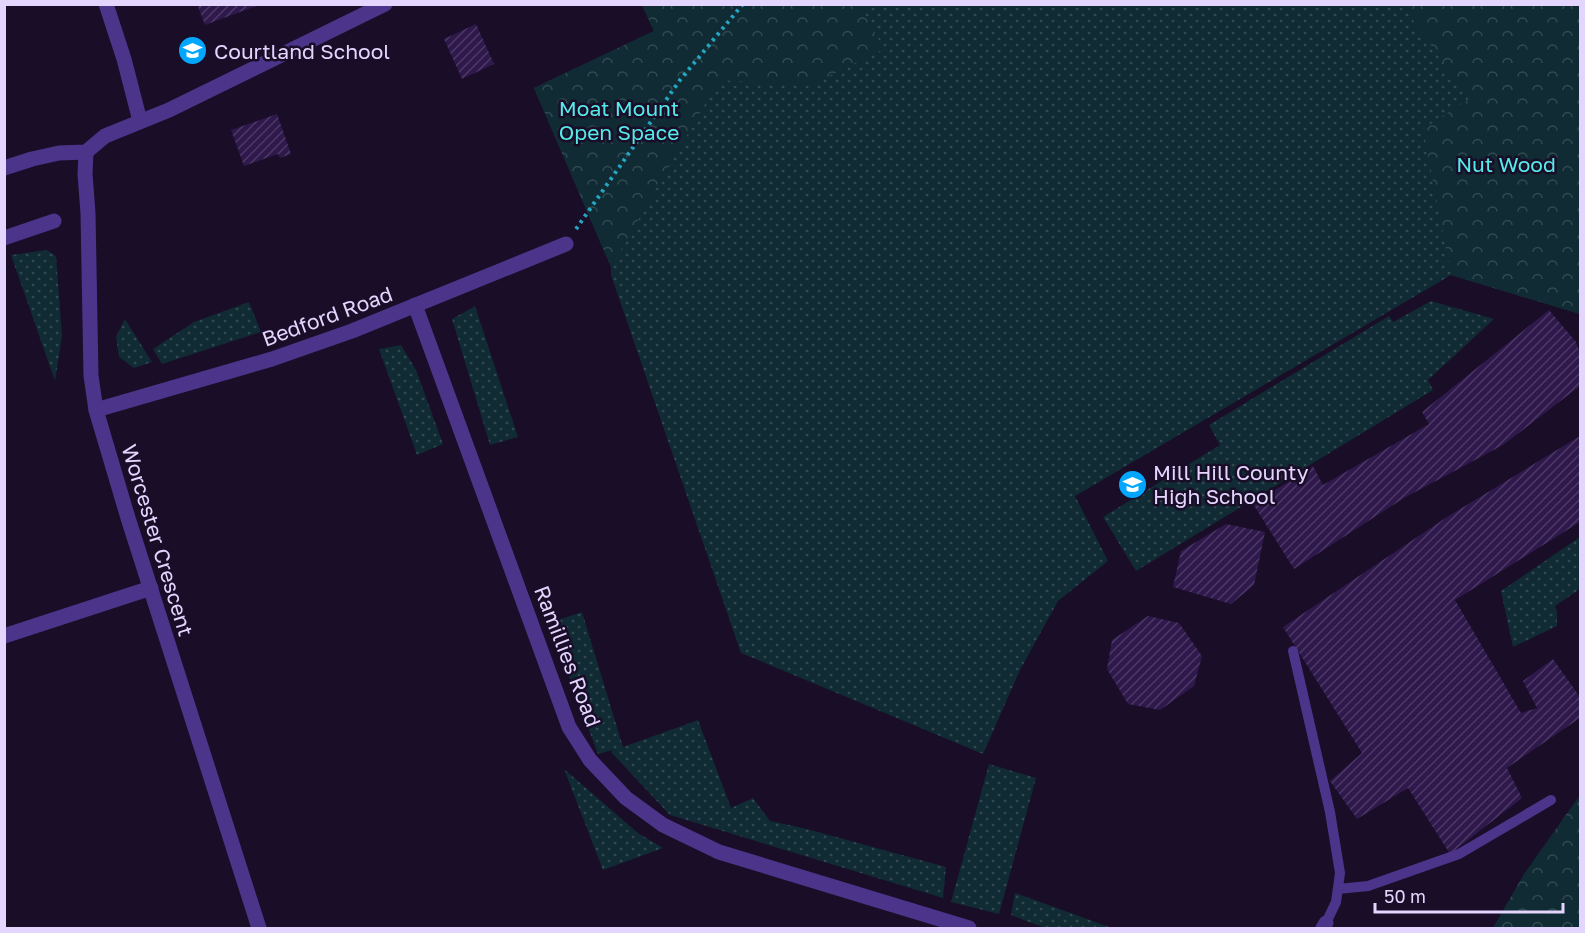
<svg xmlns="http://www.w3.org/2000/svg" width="1585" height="933" viewBox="0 0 1585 933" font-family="'Golos Text',sans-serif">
  <defs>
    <pattern id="green-dots" width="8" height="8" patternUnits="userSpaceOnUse" patternTransform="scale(1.5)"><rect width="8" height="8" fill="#102b33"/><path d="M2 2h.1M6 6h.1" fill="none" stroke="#334952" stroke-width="1.8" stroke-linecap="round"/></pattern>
    <pattern id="forest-crowns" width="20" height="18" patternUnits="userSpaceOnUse" patternTransform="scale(1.5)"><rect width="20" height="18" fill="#102b33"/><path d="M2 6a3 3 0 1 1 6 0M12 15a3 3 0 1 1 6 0" fill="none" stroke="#334952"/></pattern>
    <pattern id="building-hatch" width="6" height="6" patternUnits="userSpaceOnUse" patternTransform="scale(1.5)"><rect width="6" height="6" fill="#2f184b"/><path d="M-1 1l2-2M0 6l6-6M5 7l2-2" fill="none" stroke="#4d3966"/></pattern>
  </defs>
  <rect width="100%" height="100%" fill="#190d28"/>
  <g fill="url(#green-dots)">
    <path d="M642,5H1580V314L1451,275L1075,496L1108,561L1058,601L1020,670L983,754L741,653L611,275V267L534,88L654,31Z"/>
    <path d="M47,250L56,256L62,336L55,381L11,255Z"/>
    <path d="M1431,301L1494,319L1428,380L1433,390L1136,571L1103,517L1220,445L1209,425L1389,316L1393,322Z"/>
    <path d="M249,302L261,332L162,364L153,349L194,322Z"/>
    <path d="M475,306L518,437L490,445L452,319Z"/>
    <path d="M125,319L152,362L134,368L119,357L116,337Z"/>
    <path d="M401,345L416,370L443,444L417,455L379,349Z"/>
    <path d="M1580,537V589L1555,606L1557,613V626L1513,647L1501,591Z"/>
    <path d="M582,612L623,747L698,720L731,808L753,798L770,821L807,829L946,867L943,898L670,815L611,752L613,750L598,754L549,623Z"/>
    <path d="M989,764L1036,778L999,914L951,902Z"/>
    <path d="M564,769L638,833L663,848L603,870Z"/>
    <path d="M1015,893L1112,928H1045L1011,915Z"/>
  </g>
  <g fill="url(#forest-crowns)">
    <path d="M642,5H864L863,10L884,49L809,86L719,80L611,267L534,88L654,31Z"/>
    <path d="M1402,5H1580V314L1451,275L1423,129L1469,99Z"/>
    <path d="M1580,795V928H1493L1524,874Z"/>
  </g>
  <g fill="url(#building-hatch)">
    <path d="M197,4H259V5L205,25Z"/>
    <path d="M476,24L494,64L462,79L444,39Z"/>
    <path d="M277,114L291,154L280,158L278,154L244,166L231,130Z"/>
    <path d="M1549,310L1576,342L1580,353V386L1503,445L1404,498L1294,569L1253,504L1313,466L1323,485L1429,424L1422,412Z"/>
    <path d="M1580,436V522L1455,600L1521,713L1537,708L1523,681L1553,659L1580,697V718L1507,768L1522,798L1450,854L1408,788L1357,819L1330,781L1362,753L1283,627L1447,517Z"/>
    <path d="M1226,524L1265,532L1254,585L1231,604L1173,587L1181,551Z"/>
    <path d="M1148,616L1179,623L1202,656L1194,686L1160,710L1128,704L1107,669L1112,640Z"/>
  </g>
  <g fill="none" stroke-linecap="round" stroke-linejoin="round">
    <path stroke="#24a6c3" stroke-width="4" stroke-dasharray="3 4.5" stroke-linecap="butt" d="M576,229L680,80L743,4"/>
    <g stroke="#4d348b" stroke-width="10">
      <path d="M1293,651L1330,812L1340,873L1336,902L1326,923"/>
      <path d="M1338,889L1368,886L1459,854L1551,800"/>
    </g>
    <g stroke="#4d348b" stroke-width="15">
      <path d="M106,4L124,59L140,121"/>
      <path d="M86,152L85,174L88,213L91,376L96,410L128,518L259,928"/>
      <path d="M4,168L32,159L59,153L86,152L105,136L169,110L385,4"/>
      <path d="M4,238L54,221"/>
      <path d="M415,305L569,727L590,760L626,798L663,825L719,852L969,928"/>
      <path d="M96,410L272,359L352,331L566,244"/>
      <path d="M4,636L151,588"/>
      <path d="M1323,928L1326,923"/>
    </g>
  </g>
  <defs>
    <symbol id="school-disc" viewBox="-11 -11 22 22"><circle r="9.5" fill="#01a7ff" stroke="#190d28"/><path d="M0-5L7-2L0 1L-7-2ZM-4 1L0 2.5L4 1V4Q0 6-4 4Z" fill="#fff"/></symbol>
  </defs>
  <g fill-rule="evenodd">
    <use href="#school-disc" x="176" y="34" width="33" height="33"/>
    <use href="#school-disc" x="1116" y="468" width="33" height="33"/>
  </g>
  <g text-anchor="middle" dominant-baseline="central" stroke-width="5" stroke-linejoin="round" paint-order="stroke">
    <g font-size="21" fill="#e4d5ff" stroke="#190d28" text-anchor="start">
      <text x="214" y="51">Courtland School</text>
      <text x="1153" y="472">Mill Hill County<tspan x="1153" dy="24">High School</tspan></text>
    </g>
    <g font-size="21" fill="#55eaea" stroke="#190d28">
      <text x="619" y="108">Moat Mount<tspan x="619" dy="24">Open Space</tspan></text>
      <text x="1506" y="164">Nut Wood</text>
    </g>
    <g font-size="21" fill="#e4d5ff" stroke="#190d28">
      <text transform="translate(327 316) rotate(-20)">Bedford Road</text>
      <text transform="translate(158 540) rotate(73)">Worcester Crescent</text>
      <text transform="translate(568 656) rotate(69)">Ramillies Road</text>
    </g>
  </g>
  <rect width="1585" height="933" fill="none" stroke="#e4d5ff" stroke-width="12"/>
  <path d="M1375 903v9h188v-9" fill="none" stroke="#e4d5ff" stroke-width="3"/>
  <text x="1384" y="903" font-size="18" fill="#e4d5ff" stroke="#190d28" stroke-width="4.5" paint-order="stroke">50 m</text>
</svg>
